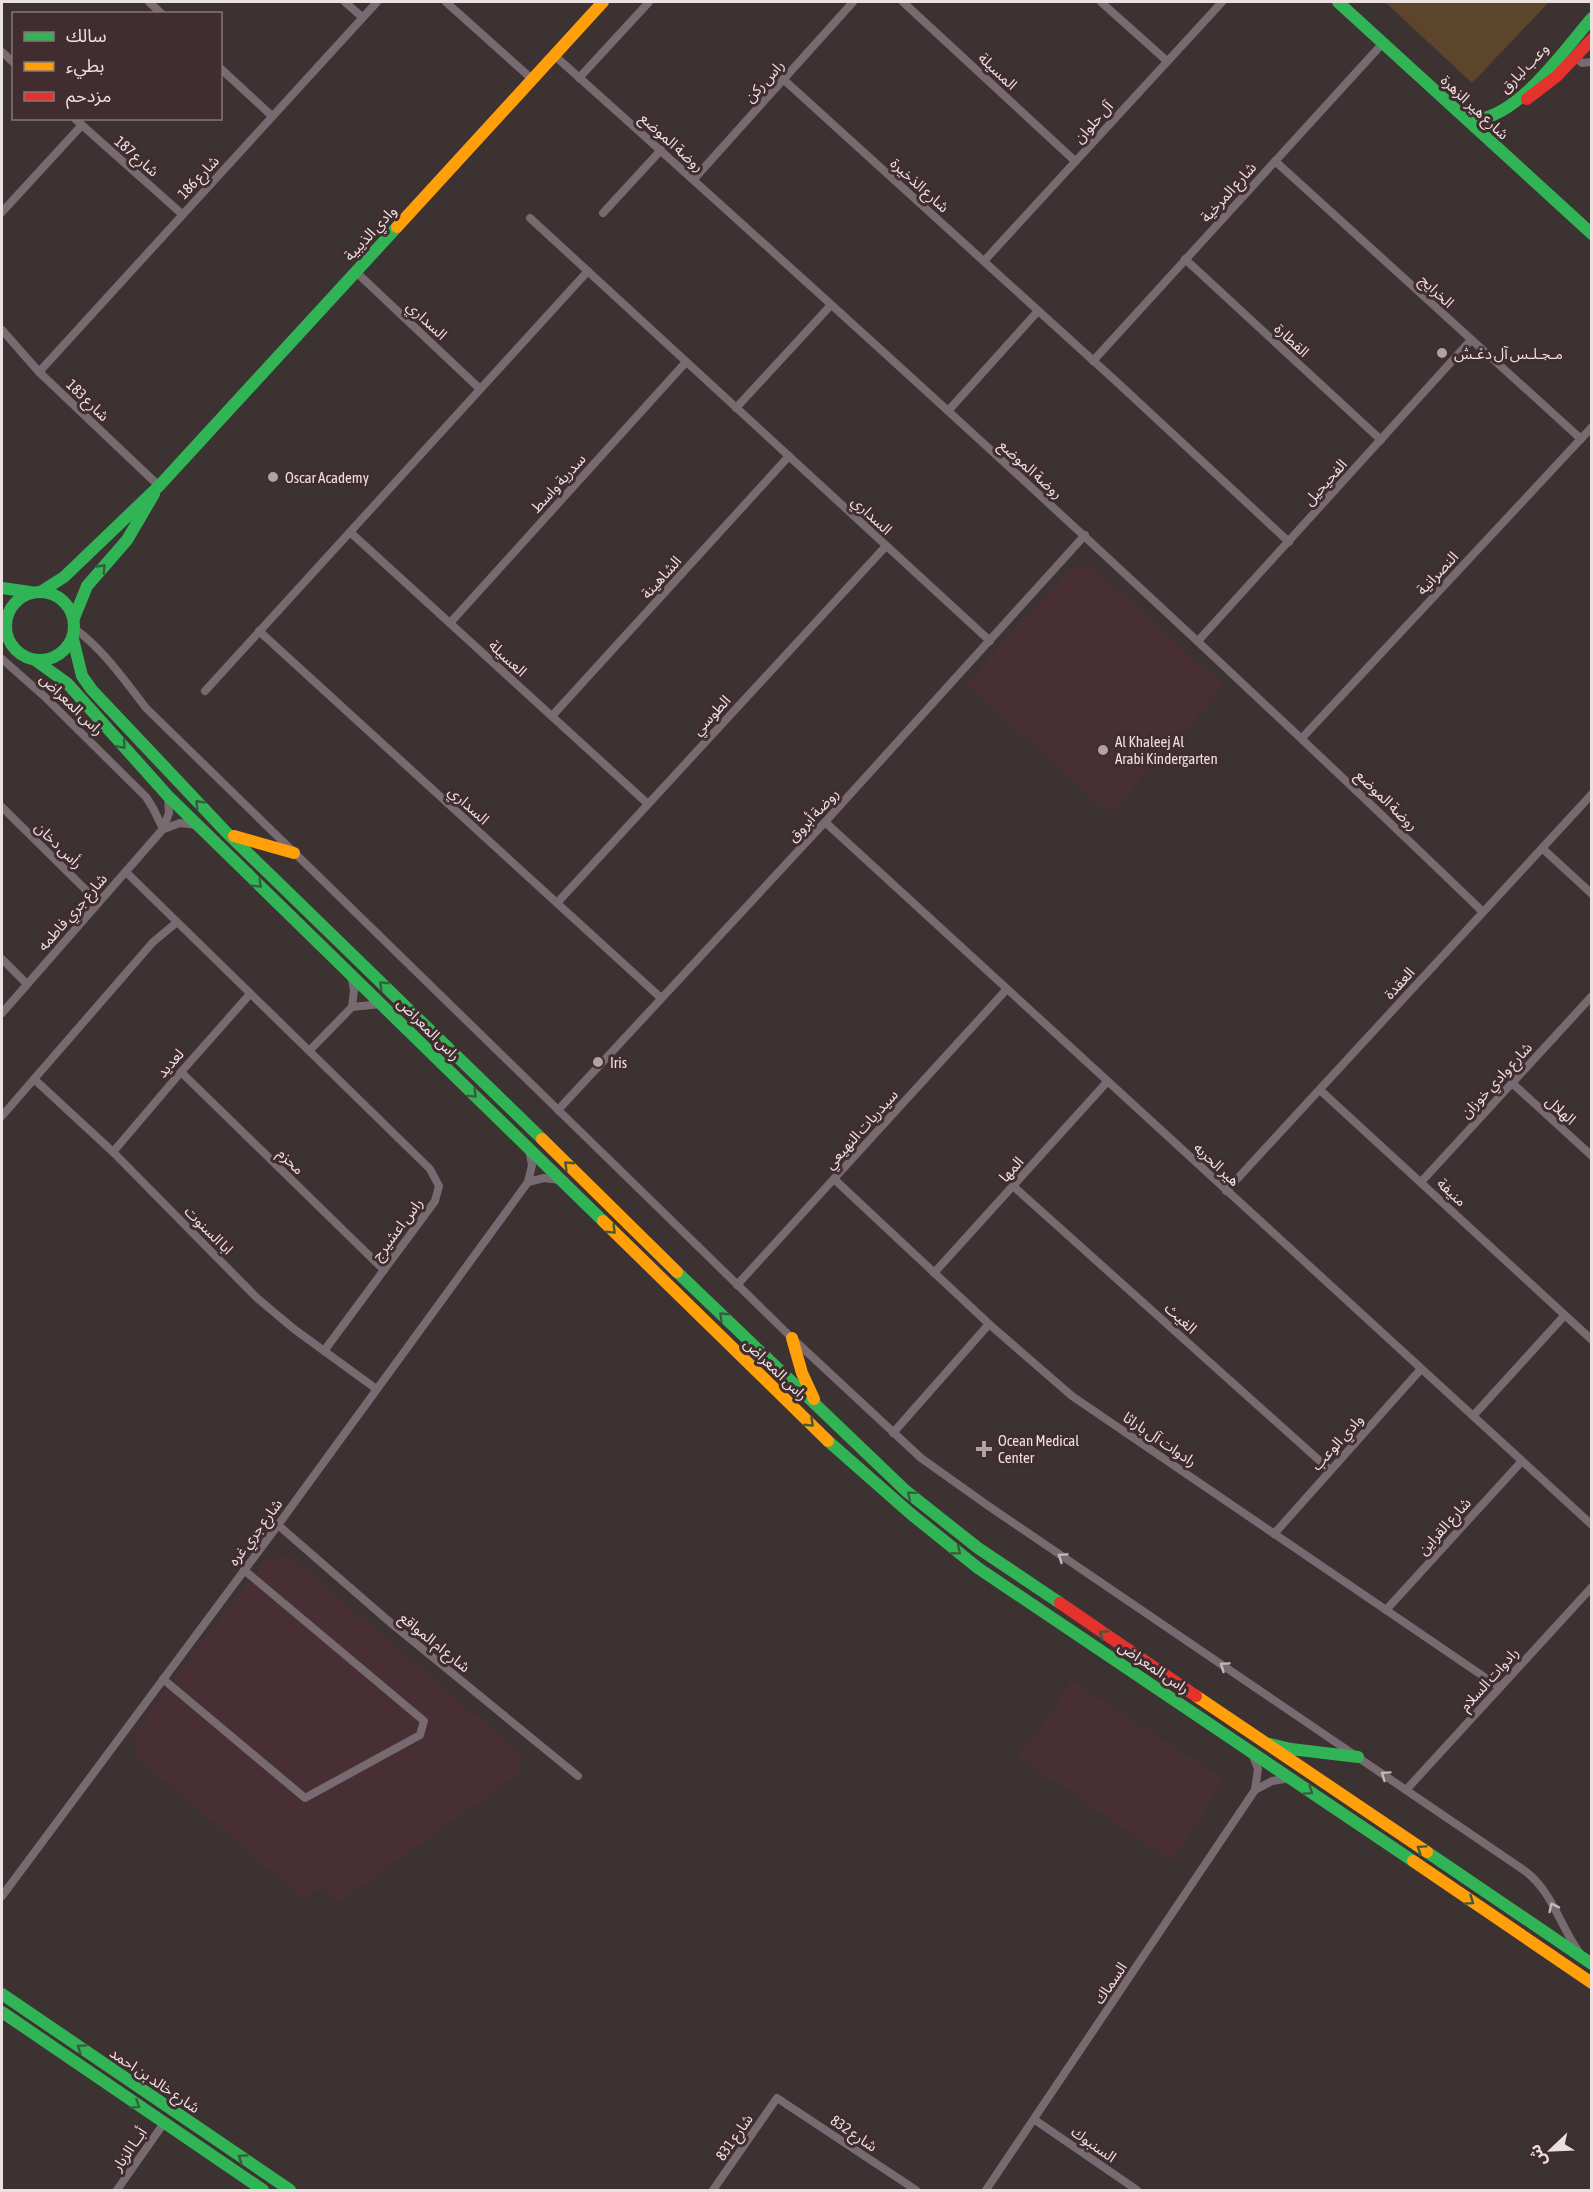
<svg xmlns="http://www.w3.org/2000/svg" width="1593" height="2192" viewBox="0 0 1593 2192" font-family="'Asap Condensed','Noto Sans Arabic',sans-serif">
  <rect width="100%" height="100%" fill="#3c3232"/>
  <g fill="#482f33">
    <path d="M1091,566L1224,686L1110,813L966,684L1070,568Z"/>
    <path d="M289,1556L520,1753L519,1773L339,1902L321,1888L305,1899L136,1757L134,1736L163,1692L266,1560Z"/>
    <path d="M1072,1680L1224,1780L1171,1862L1063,1786L1066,1780L1062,1778L1058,1784L1018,1756L1026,1743L1029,1745L1060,1699L1059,1697Z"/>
  </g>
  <path fill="#5d452b" d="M1385,2H1549L1472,83Z"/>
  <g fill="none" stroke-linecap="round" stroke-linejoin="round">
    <g stroke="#786a71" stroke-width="8">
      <path d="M149,2L162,14"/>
      <path d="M345,2L362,17"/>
      <path d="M446,2L532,79"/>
      <path d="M903,2L1075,161"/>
      <path d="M1101,2L1167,61"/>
      <path d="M2,52L14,63"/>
      <path d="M554,55C868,336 1179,619 1482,911"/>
      <path d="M1575,57L1582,63L1592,62"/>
      <path d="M220,68L272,116"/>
      <path d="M579,78L649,2"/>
      <path d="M783,79L1119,384L1289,542"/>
      <path d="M74,118L182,214"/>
      <path d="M1275,161L1581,439"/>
      <path d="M694,179L853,2"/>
      <path d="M2,212L82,125"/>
      <path d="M603,213L661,150"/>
      <path d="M530,218L990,641"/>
      <path d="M1185,259L1381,440"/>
      <path d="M984,261L1222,2"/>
      <path d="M355,271L480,389"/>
      <path d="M2,330L39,372L159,486"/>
      <path d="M1093,361L1383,43"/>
      <path d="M39,372L377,2"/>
      <path d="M736,408L831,305"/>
      <path d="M948,411L1038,311"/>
      <path d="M350,532L648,804"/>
      <path d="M450,623L686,362"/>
      <path d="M75,629C102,648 126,682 146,708L792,1338L921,1458L987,1505L1525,1871C1552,1891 1560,1926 1579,1952"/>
      <path d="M259,631L661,998"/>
      <path d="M1198,641L1471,340"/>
      <path d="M2,659L45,697L146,797L153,808L163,829"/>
      <path d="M205,691L588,271"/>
      <path d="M552,716L789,456"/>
      <path d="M1302,738L1592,427"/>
      <path d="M2,807L98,902"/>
      <path d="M825,822L1592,1525"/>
      <path d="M164,829L180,823L197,825"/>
      <path d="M1542,848L1592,894"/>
      <path d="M126,872L430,1169L439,1186L435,1201L324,1351"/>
      <path d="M557,903L886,546"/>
      <path d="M2,959L27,984"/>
      <path d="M351,975L354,990L352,1007"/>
      <path d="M2,1013L163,829L169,813L168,797"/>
      <path d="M310,1050L352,1007L381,1004"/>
      <path d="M181,1072L384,1270"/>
      <path d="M34,1079L113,1152L257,1298L294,1329L375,1388"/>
      <path d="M1512,1083L1592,1156"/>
      <path d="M1320,1090L1592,1340"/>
      <path d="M558,1110L825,822L1085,535"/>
      <path d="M2,1116L153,942L176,923"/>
      <path d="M113,1152L181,1072L250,994"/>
      <path d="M834,1179L989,1324L1072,1396L1499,1687"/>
      <path d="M528,1182L544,1178L560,1180"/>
      <path d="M1421,1182L1592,996"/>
      <path d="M1013,1186L1330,1470"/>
      <path d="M1226,1191L1592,794"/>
      <path d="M934,1273L1107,1082"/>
      <path d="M737,1285L1006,990"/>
      <path d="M1473,1416L1564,1316"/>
      <path d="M893,1433L989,1324"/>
      <path d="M278,1525L392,1624L578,1776"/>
      <path d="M1274,1534L1421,1369"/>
      <path d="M1386,1610L1522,1461"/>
      <path d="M163,1679L305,1798L420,1735L424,1721L244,1570"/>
      <path d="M1255,1790L1272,1781L1291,1778"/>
      <path d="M1406,1790L1592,1587"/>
      <path d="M2,1896L278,1525L528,1182L532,1165L529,1149"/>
      <path d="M1035,2120L1137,2190"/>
      <path d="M117,2190L164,2123"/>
      <path d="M713,2190L777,2098L916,2190"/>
      <path d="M986,2190L1255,1790L1258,1769L1252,1753"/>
    </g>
    <g stroke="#30b455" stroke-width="12">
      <path d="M1338,2L1592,234"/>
      <path d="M1468,120C1515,123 1564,50 1592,18"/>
      <path d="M2,588L30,592"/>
      <path d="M42,591L64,577L159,486L397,227"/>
      <circle cx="40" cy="626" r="34"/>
      <path d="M74,618L87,586L127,540L154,494"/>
      <path d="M73,639L82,676L92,690L227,833L542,1139"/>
      <path d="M35,660L67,683L168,796L603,1221"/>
      <path d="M677,1272L906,1491L978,1548L1060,1603"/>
      <path d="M828,1441L911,1514L978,1568L1413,1861"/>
      <path d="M1270,1744L1291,1749L1358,1757"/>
      <path d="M1427,1852L1592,1964"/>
      <path d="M2,1994L290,2190"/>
      <path d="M2,2012L263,2190"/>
    </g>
    <g stroke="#ff9f0a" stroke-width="12">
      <path d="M397,227L603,2"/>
      <path d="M234,836L294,853"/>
      <path d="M542,1139L677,1272"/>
      <path d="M603,1221L828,1441"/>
      <path d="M792,1338L802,1373L814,1399"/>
      <path d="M1196,1696L1427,1852"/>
      <path d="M1413,1861L1592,1983"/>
    </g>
    <g stroke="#e5322d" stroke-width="12">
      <path d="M1527,99L1557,76L1592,39"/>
      <path d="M1060,1603L1196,1696"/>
    </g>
  </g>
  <defs><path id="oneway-chevron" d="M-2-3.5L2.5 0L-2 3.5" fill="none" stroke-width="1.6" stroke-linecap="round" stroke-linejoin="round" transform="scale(1.5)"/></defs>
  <g stroke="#3b5c3c">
    <use href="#oneway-chevron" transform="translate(102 568) rotate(-47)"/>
    <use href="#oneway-chevron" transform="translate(122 745) rotate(49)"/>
    <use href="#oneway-chevron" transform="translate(199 804) rotate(-134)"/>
    <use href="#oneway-chevron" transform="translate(258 884) rotate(44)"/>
    <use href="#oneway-chevron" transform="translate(383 985) rotate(-136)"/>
    <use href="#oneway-chevron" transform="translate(473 1094) rotate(45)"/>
    <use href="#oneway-chevron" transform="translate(568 1165) rotate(-136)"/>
    <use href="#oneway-chevron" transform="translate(612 1230) rotate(44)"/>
    <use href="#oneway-chevron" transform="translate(723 1316) rotate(-136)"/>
    <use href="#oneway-chevron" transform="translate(810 1423) rotate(44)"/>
    <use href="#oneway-chevron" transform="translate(911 1495) rotate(-140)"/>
    <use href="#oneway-chevron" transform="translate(957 1551) rotate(39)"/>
    <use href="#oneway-chevron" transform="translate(1103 1634) rotate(-146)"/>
    <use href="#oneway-chevron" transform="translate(1309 1791) rotate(35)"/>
    <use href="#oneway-chevron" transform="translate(1421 1849) rotate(-146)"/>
    <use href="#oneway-chevron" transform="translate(1470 1901) rotate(34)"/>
    <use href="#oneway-chevron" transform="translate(81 2048) rotate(-146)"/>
    <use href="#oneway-chevron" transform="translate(136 2105) rotate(34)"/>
    <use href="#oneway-chevron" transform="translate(242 2158) rotate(-146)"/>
  </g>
  <g stroke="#c4b7ba">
    <use href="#oneway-chevron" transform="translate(1062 1557) rotate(-146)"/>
    <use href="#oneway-chevron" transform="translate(1224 1666) rotate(-146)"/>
    <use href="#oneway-chevron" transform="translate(1385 1775) rotate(-146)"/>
    <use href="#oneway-chevron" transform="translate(1553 1907) rotate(-116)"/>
  </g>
  <g fill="#afa3a4" stroke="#412d2f" stroke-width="2">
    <circle cx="1442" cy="353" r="6"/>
    <circle cx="273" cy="477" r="6"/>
    <circle cx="1103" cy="750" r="6"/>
    <circle cx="598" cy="1062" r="6"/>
    <path d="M981 1440h6v6h6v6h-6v6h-6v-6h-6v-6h6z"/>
  </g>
  <g text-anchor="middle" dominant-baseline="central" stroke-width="6" stroke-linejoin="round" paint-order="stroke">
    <g font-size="15" fill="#ede0e1" stroke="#412d2f">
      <text transform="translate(1524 68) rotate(-46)">وعب لبارق</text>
      <text transform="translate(998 71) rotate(43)">المسيلة</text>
      <text transform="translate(764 81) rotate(-48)">راس ركن</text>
      <text transform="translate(1475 107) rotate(43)">شارع هير الزهرة</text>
      <text transform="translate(1093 122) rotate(-48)">آل حلوان</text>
      <text transform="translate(672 142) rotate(42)">روضة الموضع</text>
      <text transform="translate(137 156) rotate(41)">شارع 187</text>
      <text transform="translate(198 177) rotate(-47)">شارع 186</text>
      <text transform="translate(920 185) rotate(42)">شارع الذخيرة</text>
      <text transform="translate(1228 192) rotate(-48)">شارع المرخية</text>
      <text transform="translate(370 233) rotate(-47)">وادي الذيبية</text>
      <text transform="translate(1437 291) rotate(43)">الخرايج</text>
      <text transform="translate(427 320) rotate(43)">السداري</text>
      <text transform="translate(1292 340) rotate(43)">القطارة</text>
      <text transform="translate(88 400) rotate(44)">شارع 183</text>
      <text transform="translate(1031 469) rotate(42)">روضة الموضع</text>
      <text transform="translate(1325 482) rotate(-48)">الفحيحيل</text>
      <text transform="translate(558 483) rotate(-48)">سدرية واسط</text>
      <text transform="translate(872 515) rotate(43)">السداري</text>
      <text transform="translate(1437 573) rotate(-47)">النصرانية</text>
      <text transform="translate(661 577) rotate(-48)">الشاهينة</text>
      <text transform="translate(508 658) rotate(43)">العسيلة</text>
      <text transform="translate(72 704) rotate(44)">راس المعراض</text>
      <text transform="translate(711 715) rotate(-47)">الطوسي</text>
      <text transform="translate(1387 800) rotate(44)">روضة الموضع</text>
      <text transform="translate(469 805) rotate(42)">السداري</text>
      <text transform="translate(813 815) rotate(-47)">روضة أبروق</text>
      <text transform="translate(59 845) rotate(44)">رأس دخان</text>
      <text transform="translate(72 912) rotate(-49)">شارع جري فاطمه</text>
      <text transform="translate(1399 983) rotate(-48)">العقدة</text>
      <text transform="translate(429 1029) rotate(45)">راس المعراض</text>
      <text transform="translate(170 1063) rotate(-49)">لعديد</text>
      <text transform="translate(1496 1080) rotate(-47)">شارع وادي خوزان</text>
      <text transform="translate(1561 1110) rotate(42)">الهلال</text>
      <text transform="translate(861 1129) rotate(-48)">سيدريات النهيعي</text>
      <text transform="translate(291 1161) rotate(44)">محزم</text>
      <text transform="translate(1217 1164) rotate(43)">هير الحربه</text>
      <text transform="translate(1011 1169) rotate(-48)">المها</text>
      <text transform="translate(1452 1192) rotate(43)">منيفة</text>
      <text transform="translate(397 1229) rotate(-53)">راس اعشيرج</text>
      <text transform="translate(209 1230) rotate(45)">ابا السنوت</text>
      <text transform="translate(1181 1318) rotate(42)">الغيث</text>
      <text transform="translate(776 1369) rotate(44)">راس المعراض</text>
      <text transform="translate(1160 1439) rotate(34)">رادوات آل باراثا</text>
      <text transform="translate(1337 1442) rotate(-48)">وادي الوعب</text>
      <text transform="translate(1444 1526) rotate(-48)">شارع القراين</text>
      <text transform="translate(255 1532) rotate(-53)">شارع جري غره</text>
      <text transform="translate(435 1642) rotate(39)">شارع ام المواقع</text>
      <text transform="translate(1154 1667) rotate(34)">راس المعراض</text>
      <text transform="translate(1489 1679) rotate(-48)">رادوات السلام</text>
      <text transform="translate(1110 1983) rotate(-56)">السماك</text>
      <text transform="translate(155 2080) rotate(34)">شارع خالد بن احمد</text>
      <text transform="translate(854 2133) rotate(34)">شارع 832</text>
      <text transform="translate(734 2137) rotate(-55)">شارع 831</text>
      <text transform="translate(1094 2144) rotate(35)">السنبوك</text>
      <text transform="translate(129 2149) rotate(-55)">أبــا الزبار</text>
    </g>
    <g font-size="15" fill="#ede0e1" stroke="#412d2f" text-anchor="start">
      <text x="1454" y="353">مـجـلـس آل دغـش</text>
      <text x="285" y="477">Oscar Academy</text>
      <text x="1115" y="741">Al Khaleej Al<tspan x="1115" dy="17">Arabi Kindergarten</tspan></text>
      <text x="610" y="1062">Iris</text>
      <text x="998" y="1440">Ocean Medical<tspan x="998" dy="17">Center</tspan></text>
    </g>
  </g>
  <rect width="1593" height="2192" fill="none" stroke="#ede0e1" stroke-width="6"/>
  <rect x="12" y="12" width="210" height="108" fill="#412d2f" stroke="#867576" stroke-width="1.5"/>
  <rect x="24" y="32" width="30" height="9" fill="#30b455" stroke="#867576" stroke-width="1.5"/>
  <text x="66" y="42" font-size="18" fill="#ede0e1">سالك</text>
  <rect x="24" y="62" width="30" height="9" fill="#ff9f0a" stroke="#867576" stroke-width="1.5"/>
  <text x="66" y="72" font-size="18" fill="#ede0e1">بطيء</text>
  <rect x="24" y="92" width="30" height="9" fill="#e5322d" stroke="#867576" stroke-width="1.5"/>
  <text x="66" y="102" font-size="18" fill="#ede0e1">مزدحم</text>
  <g transform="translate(1551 2150) rotate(247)" stroke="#412d2f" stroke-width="4.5" paint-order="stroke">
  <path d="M0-4.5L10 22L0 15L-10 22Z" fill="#ede0e1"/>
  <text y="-9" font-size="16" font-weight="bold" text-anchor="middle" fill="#ede0e1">ش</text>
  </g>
</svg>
